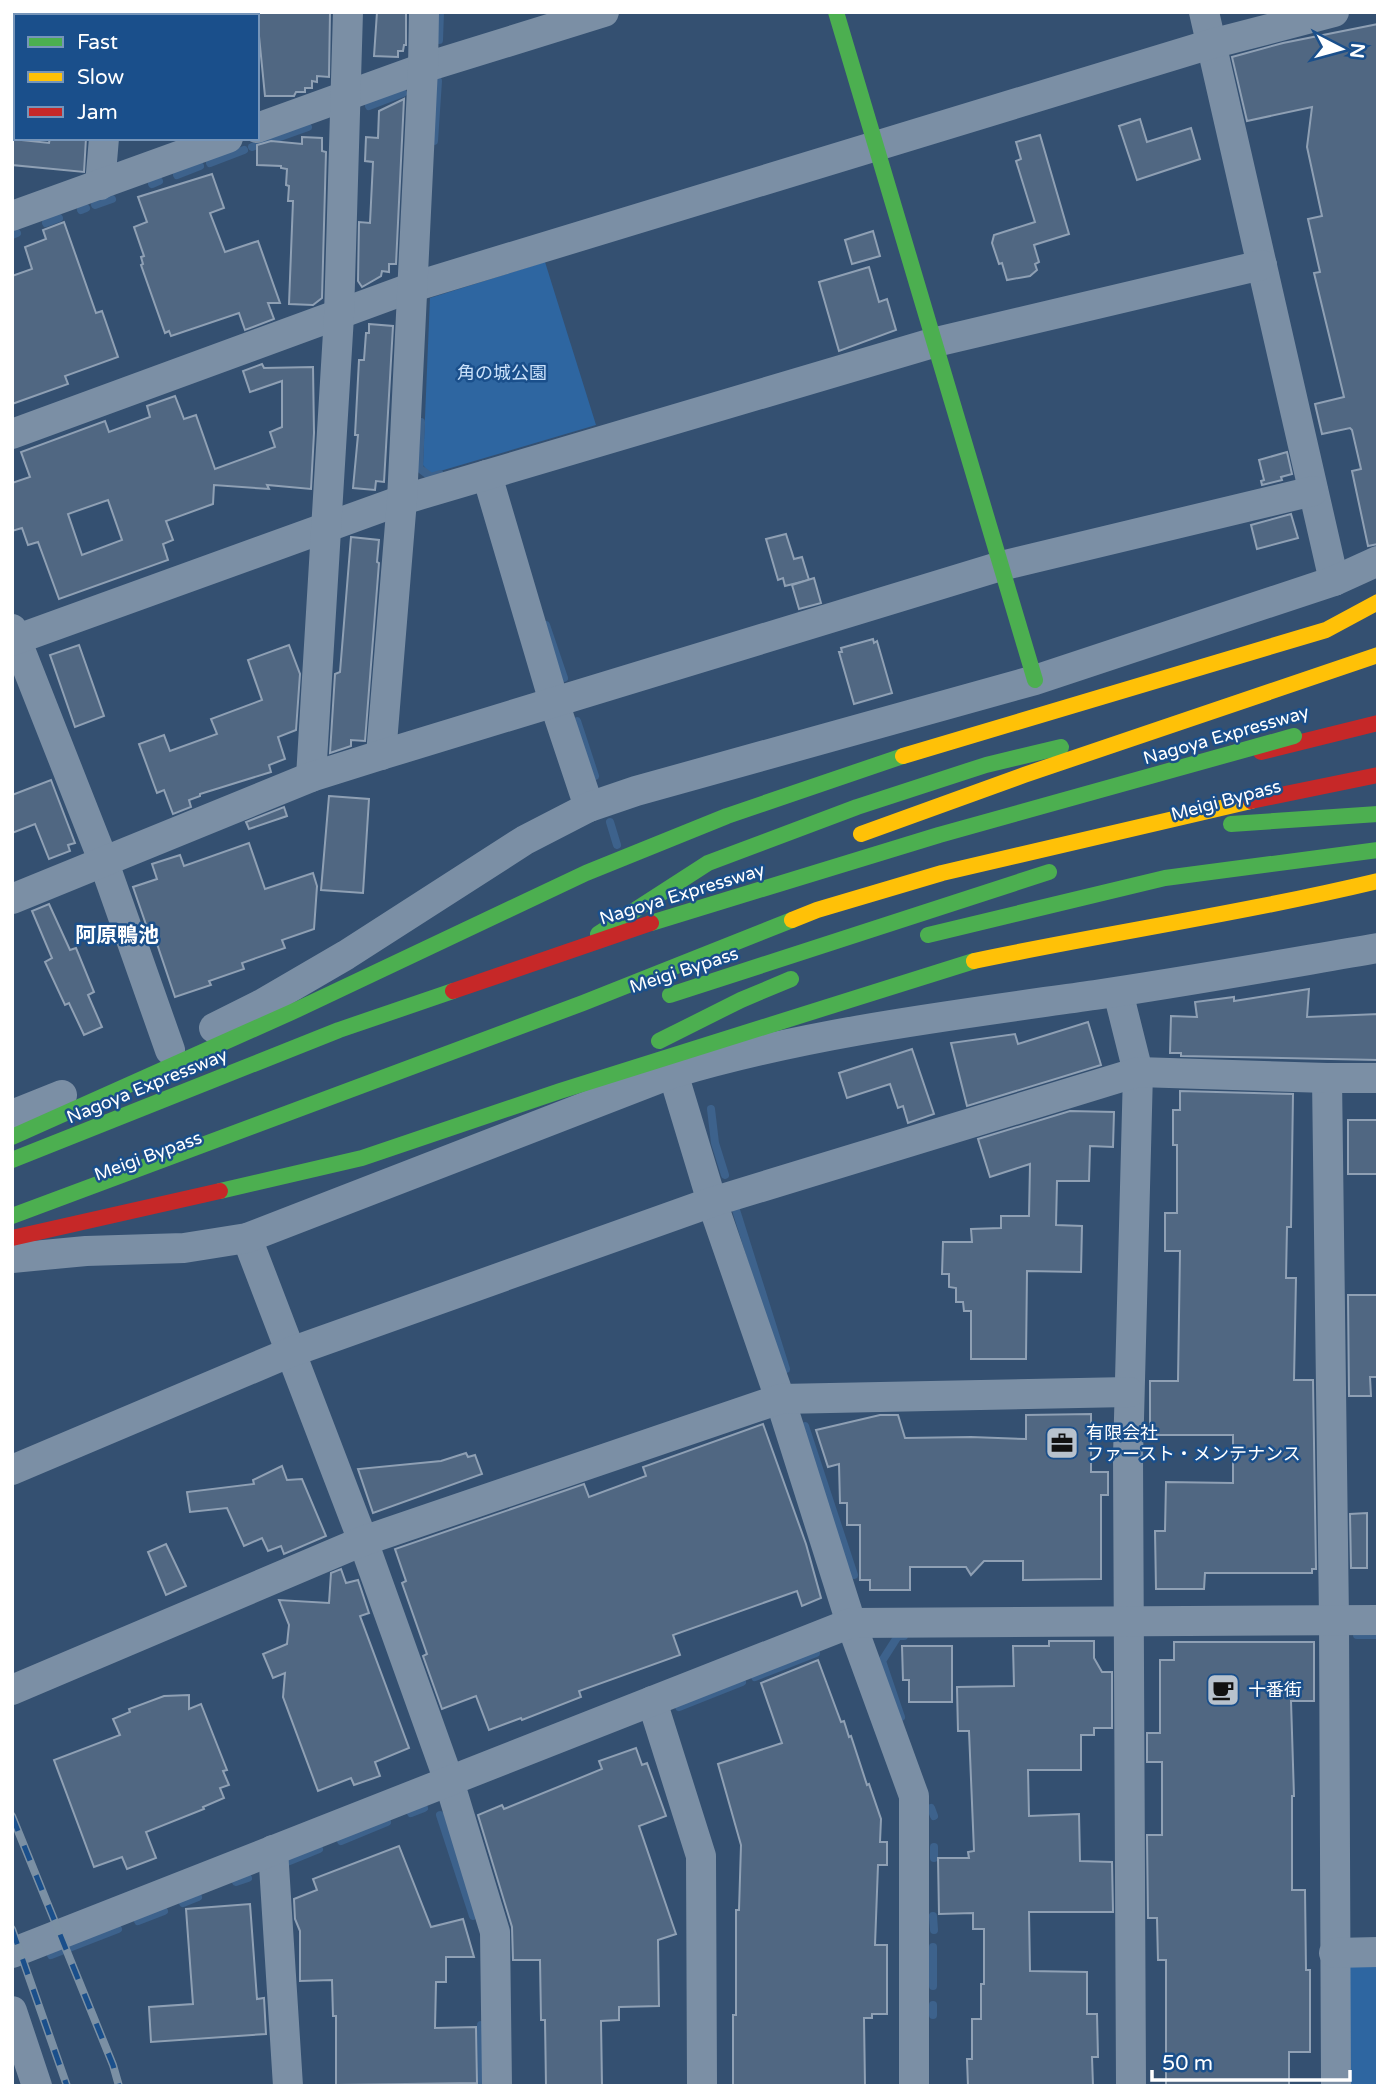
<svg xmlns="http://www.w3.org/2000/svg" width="1390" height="2098" viewBox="0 0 1390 2098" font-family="'Varela Round','Noto Sans JP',sans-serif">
  <rect width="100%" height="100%" fill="#345071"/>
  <g fill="#2e66a1">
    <path d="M545,262L596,425L430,474L423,465L430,298Z"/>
    <path d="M1378,1957V2086H1351L1348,1963Z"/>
  </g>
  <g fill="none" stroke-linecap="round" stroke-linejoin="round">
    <g stroke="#3d628c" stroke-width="8">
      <path d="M439,40L440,12"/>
      <path d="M369,106L403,93"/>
      <path d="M434,141L438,81"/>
      <path d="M252,147L308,127"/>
      <path d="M210,163L244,150"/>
      <path d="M177,175L200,166"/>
      <path d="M152,184L159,181"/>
      <path d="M95,205L112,199"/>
      <path d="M81,210L86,208"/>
      <path d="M46,223L59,218"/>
      <path d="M12,235L17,233"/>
      <path d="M421,422L419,468L431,477L440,474"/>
      <path d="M546,625L564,678"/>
      <path d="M577,721L595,776"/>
      <path d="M610,822L617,845"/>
      <path d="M711,1109L715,1143L725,1175"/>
      <path d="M736,1210L786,1369"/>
      <path d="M805,1426L854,1575"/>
      <path d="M1357,1635H1378"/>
      <path d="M755,1677L816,1653"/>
      <path d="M679,1707L742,1682"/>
      <path d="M901,1717L882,1661L898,1636H904"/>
      <path d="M931,1808L934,1816"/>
      <path d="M411,1813L424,1808"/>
      <path d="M440,1815L473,1916"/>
      <path d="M341,1841L387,1822"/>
      <path d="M934,1847V1858"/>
      <path d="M287,1862L319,1849"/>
      <path d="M236,1882L248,1878"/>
      <path d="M183,1903L198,1897"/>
      <path d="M933,1916L934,1930"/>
      <path d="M138,1921L164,1911"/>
      <path d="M51,1955L118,1929"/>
      <path d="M933,1986V1947"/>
      <path d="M933,2015V2005"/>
      <path d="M481,2025L482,2085"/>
    </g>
  </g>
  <g fill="#506782" stroke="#8fa0b4" stroke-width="2" fill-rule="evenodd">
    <path d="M255,12H330L329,77L317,76V82L312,81V88H305V92H296L294,96H265L257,16Z"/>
    <path d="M377,12H406V45H404L403,51H398V57L374,56Z"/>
    <path d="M1378,24V544L1368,546L1352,471L1361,469L1352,430L1350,428L1322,434L1315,404L1344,397L1314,273L1320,272L1308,219L1322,216L1307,147L1312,107L1247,121L1232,57L1283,43Z"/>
    <path d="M404,99L396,264H389V272L382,271L381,276L362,287L358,281L359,222L370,223L373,162L365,161L366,137L378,138L379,111Z"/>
    <path d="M1140,119L1147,142L1191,128L1200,159L1137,180L1119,126Z"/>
    <path d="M1040,135L1069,234L1034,245L1039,262L1035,264L1037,270L1030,276L1007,280L1002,263L999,264L992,243L994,235L1035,222L1016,161L1021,159L1016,142Z"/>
    <path d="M302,137L322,138V151L326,152L322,298L313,305L289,304L293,201H288L289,186L286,185L287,169L281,168V166L257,165V145L271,141L302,144Z"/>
    <path d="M50,138H86L84,172L12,165V139L49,143Z"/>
    <path d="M212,174L224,208L210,213L225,252L258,241L280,303H268L274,319L245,330L239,313L171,336L169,331L165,333L141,265L143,264L141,257L144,256L134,227L147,222L138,197Z"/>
    <path d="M64,222L96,313L102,311L118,357L65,376L68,384L12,404V276L32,269L25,247L46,239L43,230Z"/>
    <path d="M873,231L880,256L852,264L845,240Z"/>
    <path d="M869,267L879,302L887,299L896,330L839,351L819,282Z"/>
    <path d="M369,324L393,326L384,482L376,481L375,490L353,488L358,435H355L359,360H364L366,333H369Z"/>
    <path d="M262,364L264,368L313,367L314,433L311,489L267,485L269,489L214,485L213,504L166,521L173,540L163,544L168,560L59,599L38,542L28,545L22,528L12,531V483L30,477L21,452L105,421L109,432L150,417L147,406L175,396L184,419L196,415L215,469L275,447L270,432L282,427V381L250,392L243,371ZM108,500L122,540L82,555L68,514Z"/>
    <path d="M1287,452L1292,474L1281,477L1282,480L1262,485L1261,481L1264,480L1259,460Z"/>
    <path d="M1291,514L1298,538L1257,549L1251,525Z"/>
    <path d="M786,534L794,559L802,557L809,580L785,586L783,578L778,580L766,539Z"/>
    <path d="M351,537L379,540L377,562L379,563L365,741L351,740V746L330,753L335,674L340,672Z"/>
    <path d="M814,578L821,603L799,609L792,585Z"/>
    <path d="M873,639L874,643L877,641L892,693L854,704L839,652H842L841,648Z"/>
    <path d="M79,645L104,716L75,727L50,655Z"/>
    <path d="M289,645L300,674L296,730L278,737L285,759L269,765L271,772L200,794V796L189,800L191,807L173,814L164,790L157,793L139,744L164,735L170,751L217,734L211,719L262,700L248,660Z"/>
    <path d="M51,780L75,843L68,845L70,851L49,859L35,824L12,833V795Z"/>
    <path d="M329,796L369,799L363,893L321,890Z"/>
    <path d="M284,807L287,816L249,829L246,822Z"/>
    <path d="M249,843L265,889L313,873L317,886L314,929L282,940L285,948L242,963L244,969L209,981L211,985L175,997L155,938L151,939L133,887L157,879L152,864L180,855L184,866Z"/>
    <path d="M49,904L70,950L76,948L94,992L88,995L102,1027L84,1035L69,1003L65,1005L45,962L52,958L32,911Z"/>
    <path d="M1309,989L1307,1017L1378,1014V1060L1181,1056V1053H1170L1171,1016L1197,1017L1195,1002L1234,997V1001Z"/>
    <path d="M1088,1022L1101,1065L967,1106L951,1043L1015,1034L1018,1044Z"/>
    <path d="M912,1049L934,1114L908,1123L903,1106L898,1108L890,1084L847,1098L839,1073Z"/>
    <path d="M1180,1091L1293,1094L1291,1227H1287L1286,1278H1296L1294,1380H1313L1316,1569H1312V1573H1205L1204,1589H1156L1155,1531H1165L1166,1482L1233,1483V1435H1150V1381H1178L1180,1251H1165V1213H1177V1145H1173V1110H1180Z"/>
    <path d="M1070,1111L1114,1112L1113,1147L1090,1146L1089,1181H1057L1056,1225L1082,1226L1081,1272L1027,1271L1026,1359H971V1311H964L963,1302H956V1288L949,1287V1274H942L943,1242H972L971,1229L1001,1228V1216H1029L1030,1164L990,1177L978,1139Z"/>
    <rect x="1348" y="1120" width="30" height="54"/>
    <path d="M1348,1295H1378V1377H1370L1371,1396H1349Z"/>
    <path d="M1091,1414V1472H1108V1495H1101V1579L1023,1580V1561H984L971,1575L966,1567H910V1590H870V1580H860V1525H847V1503H840L839,1464L828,1467L816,1430L880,1415H898L905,1438L971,1437L1026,1439V1415Z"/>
    <path d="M763,1424L806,1544L821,1598L802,1606L797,1591L673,1635L680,1655L579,1691L581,1697L522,1720L521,1718L489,1730L476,1696L442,1709L423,1656L427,1654L402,1583L406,1581L395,1549L584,1484L589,1497L646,1476L643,1467Z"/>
    <path d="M466,1453L468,1457L475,1455L482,1474L373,1513L358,1469L441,1461Z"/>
    <path d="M282,1466L287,1480L302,1479L326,1536L284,1554L281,1546L268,1551L262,1538L244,1546L227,1508L190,1512L187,1492L254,1484L253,1480Z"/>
    <path d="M1367,1513V1568H1351L1350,1514Z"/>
    <path d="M166,1544L186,1586L166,1595L148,1552Z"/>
    <path d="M341,1569L346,1583L358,1580L369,1613L360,1616L409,1748L375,1762L380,1776L354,1785L351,1778L318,1791L283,1697L285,1673L273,1678L263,1654L287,1644L289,1625L279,1600L329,1603L331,1573Z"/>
    <path d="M1049,1641H1094V1658L1102,1672H1112V1728H1094V1735H1081V1770H1028L1029,1816L1079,1814L1080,1861L1112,1862L1113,1912H1029L1030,1971L1087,1972V2014H1097L1098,2057H1092L1093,2086H968L967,2059H972V2019H981V1984H984V1929H973V1913L939,1914L938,1858H969L968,1852L974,1851L969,1731H958L957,1687L1014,1686L1013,1646H1049Z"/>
    <path d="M1174,1642H1314V1701H1291L1294,1796H1292V1890H1305L1306,1970H1310V2052H1289V2086H1166V1960H1158L1157,1918H1148L1147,1835H1162V1762H1147V1733H1160V1660H1174Z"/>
    <path d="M902,1646H952V1702H909V1680H903Z"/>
    <path d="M818,1660L841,1722L844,1721L849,1737L851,1736L867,1785L869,1784L881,1819L880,1842H887V1865H878L875,1945H887V2014H872V2018H864L865,2086H733V2015H736V1910H739L741,1845L718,1764L782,1743L761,1683Z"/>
    <path d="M189,1695V1709L201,1704L227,1770L223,1771L229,1785L220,1788L224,1798L203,1807L204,1809L146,1832L156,1858L127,1869L122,1857L94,1867L54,1760L120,1735L113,1719L130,1712L129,1709L164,1696Z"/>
    <path d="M636,1748L642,1765L647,1763L666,1816L639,1826L676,1934L658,1940L659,2006L619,2007V2020L601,2021L602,2086H546L545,2020H541L540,1960H513L512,1927L478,1815L502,1805L504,1809L602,1769L599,1761Z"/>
    <path d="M399,1846L431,1927L463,1919L474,1957H446V1982H436L435,2028L476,2027L477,2083L336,2085V2016H333L332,1980L300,1981V1931L295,1919L294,1899L317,1890L313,1879Z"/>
    <path d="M250,1904L257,1999L264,1998L266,2034L151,2042L149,2007L193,2004L186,1909Z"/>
  </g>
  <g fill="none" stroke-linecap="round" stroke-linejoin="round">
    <g stroke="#7b8fa5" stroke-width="30">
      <path d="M1204,12L1334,581"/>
      <path d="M143,16L145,12"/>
      <path d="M12,28L16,29"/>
      <path d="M257,128L423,68L604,12"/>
      <path d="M100,185L104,138"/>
      <path d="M12,216L228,138"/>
      <path d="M12,434L413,287L1211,44L1334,12"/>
      <path d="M487,475L554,702L589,807"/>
      <path d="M12,629L103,860L170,1050"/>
      <path d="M12,641L402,500L936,342L1262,265"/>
      <path d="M381,755L402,500L423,68L424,12"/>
      <path d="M311,777L339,316L348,12"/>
      <path d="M12,899L311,777L381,755L1001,566L1313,491"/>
      <path d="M1118,992L1138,1072L1128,1457L1131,2086"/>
      <path d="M214,1028L260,1005L346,955L525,840L589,807L636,791L1035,680L1334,581L1378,561"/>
      <path d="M673,1073L712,1202L780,1399L851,1623L914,1796V2086"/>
      <path d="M1327,1078L1334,1620L1336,2086"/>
      <path d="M12,1115L62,1095"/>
      <path d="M247,1238L363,1541L449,1781L495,1932L497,2086"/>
      <path d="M12,1258L86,1251L184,1248L247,1238L673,1073C811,1032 954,1015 1095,995C1190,981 1284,964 1378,948"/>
      <path d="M12,1470L291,1352L712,1202L1138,1072L1327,1078H1378"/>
      <path d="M12,1690L363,1541L780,1399L1129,1392"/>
      <path d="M652,1701L701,1856L702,2086"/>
      <path d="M273,1850L288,2086"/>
      <path d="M12,1953L851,1623L1378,1620"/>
      <path d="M1334,1953L1378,1952"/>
      <path d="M12,2011L37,2086"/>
    </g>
    <g stroke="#4caf50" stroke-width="16">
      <path d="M836,12L1035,680"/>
      <path d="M1231,824L1378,814"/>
      <path d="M598,934L708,863L857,807L986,765L1061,747"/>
      <path d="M928,935L1165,878L1378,850"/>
      <path d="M670,995L1049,872"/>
      <path d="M659,1041L741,1000L791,979"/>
      <path d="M12,1137L292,1012L586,873L727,816L903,756"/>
      <path d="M220,1191L362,1158L560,1091L974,961"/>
      <path d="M12,1216L583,1003L792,920"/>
    </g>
    <g stroke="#ffc107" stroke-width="16">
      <path d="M903,756L1326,630L1378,602"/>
      <path d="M792,920L817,910L942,873L1251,801"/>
      <path d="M974,961C1108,933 1244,913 1378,881"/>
    </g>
    <g stroke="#c62828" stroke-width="16">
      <path d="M1261,752L1378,723"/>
      <path d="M1251,801L1378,775"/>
      <path d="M12,1238L220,1191"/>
    </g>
    <defs>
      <g id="rail">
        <path d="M12,1816L113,2065L119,2086"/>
        <path d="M12,1929L67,2086"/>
      </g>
    </defs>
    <use href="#rail" stroke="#7b90a4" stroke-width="8"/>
    <use href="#rail" stroke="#1a4f8b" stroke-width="5" stroke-dasharray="16" stroke-linecap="butt"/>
    <g stroke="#4caf50" stroke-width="16">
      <path d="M651,923L939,835L1294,736"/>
      <path d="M12,1160L339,1030L453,991"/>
    </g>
    <path stroke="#ffc107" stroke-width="16" d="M861,834L1024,775L1378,655"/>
    <path stroke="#c62828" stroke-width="16" d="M453,991L651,923"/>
  </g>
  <defs>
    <symbol id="office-square" viewBox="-11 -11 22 22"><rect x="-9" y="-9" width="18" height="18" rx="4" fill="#b8c2cd" stroke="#1a4f8b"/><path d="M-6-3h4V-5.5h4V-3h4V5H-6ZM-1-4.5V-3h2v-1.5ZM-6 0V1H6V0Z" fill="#111"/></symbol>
    <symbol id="cafe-square" viewBox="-11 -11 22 22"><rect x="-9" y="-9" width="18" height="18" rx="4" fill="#b8c2cd" stroke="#1a4f8b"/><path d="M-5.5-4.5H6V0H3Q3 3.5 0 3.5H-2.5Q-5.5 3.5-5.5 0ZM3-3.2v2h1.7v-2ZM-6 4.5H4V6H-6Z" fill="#111"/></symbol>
  </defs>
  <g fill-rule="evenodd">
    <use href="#office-square" x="1043" y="1424" width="38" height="38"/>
    <use href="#cafe-square" x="1204" y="1671" width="38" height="38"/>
  </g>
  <g text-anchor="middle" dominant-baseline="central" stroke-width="5" stroke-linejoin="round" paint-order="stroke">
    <g font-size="18" fill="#cae1fa" stroke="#1a4f8b">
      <text x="502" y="373">角の城公園</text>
    </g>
    <g font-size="18" fill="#fff" stroke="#1a4f8b">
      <text transform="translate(1226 735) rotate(-16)">Nagoya Expressway</text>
      <text transform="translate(1226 800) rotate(-15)">Meigi Bypass</text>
      <text transform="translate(682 894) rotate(-17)">Nagoya Expressway</text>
      <text transform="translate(684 970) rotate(-18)">Meigi Bypass</text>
      <text transform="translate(147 1086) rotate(-22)">Nagoya Expressway</text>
      <text transform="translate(148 1156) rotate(-20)">Meigi Bypass</text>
    </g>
    <g font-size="18" fill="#fff" stroke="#1a4f8b" text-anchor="start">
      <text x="1086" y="1433">有限会社<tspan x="1086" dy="21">ファースト・メンテナンス</tspan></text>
      <text x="1248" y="1690">十番街</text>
    </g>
    <g font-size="21" font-weight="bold" fill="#fff" stroke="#1a4f8b">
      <text x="117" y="935">阿原鴨池</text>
    </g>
  </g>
  <rect width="1390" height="2098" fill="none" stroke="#ffffff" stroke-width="28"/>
  <rect x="14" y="14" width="245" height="126" fill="#1a4f8b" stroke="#7695b9" stroke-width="2"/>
  <rect x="28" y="37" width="35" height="10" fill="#4caf50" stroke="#7695b9" stroke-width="2"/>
  <text x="77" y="49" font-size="21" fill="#ffffff">Fast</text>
  <rect x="28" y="72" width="35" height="10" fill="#ffc107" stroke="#7695b9" stroke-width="2"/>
  <text x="77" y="84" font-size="21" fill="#ffffff">Slow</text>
  <rect x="28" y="107" width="35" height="10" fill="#c62828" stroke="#7695b9" stroke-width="2"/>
  <text x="77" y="119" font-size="21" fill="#ffffff">Jam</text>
  <g transform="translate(1341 49) rotate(96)" stroke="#1a4f8b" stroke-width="5" paint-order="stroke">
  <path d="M0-5L12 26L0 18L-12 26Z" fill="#ffffff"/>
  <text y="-10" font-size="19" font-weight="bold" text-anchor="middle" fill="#ffffff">N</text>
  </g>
  <path d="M1152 2070v10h198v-10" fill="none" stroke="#ffffff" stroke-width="3.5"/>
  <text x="1162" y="2070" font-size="21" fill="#ffffff" stroke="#1a4f8b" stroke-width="5" paint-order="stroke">50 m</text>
</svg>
